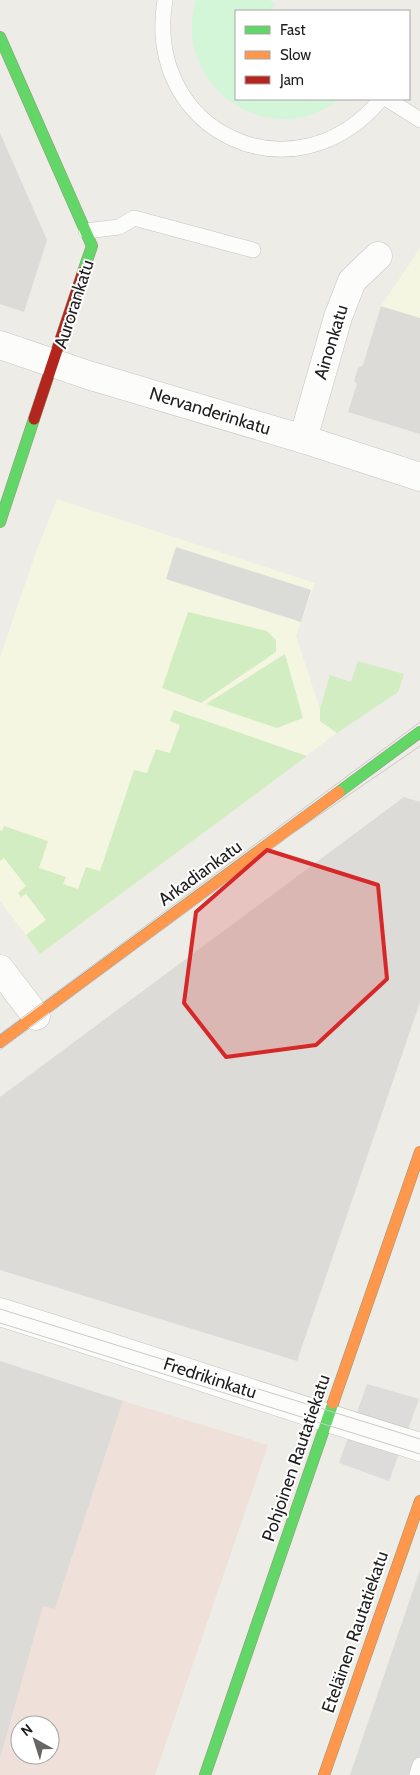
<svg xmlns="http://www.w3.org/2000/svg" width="420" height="1775" viewBox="0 0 420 1775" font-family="Cabin,sans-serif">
  <rect width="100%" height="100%" fill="#edece6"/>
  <g fill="#dcdbd8">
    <path d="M0,133L47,240L24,312L0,304Z"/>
    <path d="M381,306L420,318V434L348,412L357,384L354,381L358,368L363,365Z"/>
    <path d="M404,797L420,802V1002L297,1361L0,1270V1097Z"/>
    <path d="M0,1361L123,1401L55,1610L43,1607L0,1759Z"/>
  </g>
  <path fill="#f0e0da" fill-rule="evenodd" d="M123,1401L268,1445L155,1775H0V1759L43,1606L55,1609ZM20,1725H50V1755H20Z"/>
  <g fill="#f4f6e1">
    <path d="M420,248V318L381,306Z"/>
    <path d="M57,499L315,583L296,636L320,709V721L337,733L40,954L0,901V657L36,552Z"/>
  </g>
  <g fill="#d3edc2">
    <path d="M188,612L267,631L276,640V652L201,703L162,688Z"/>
    <path d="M285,654L303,718L277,728L206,704Z"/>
    <path d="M358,661L404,674L398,692L337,733L320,721V709L330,675L351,682Z"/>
    <path d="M174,710L307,756L40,954L26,935L46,920L26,894L21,897L18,893L26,886L4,858L0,861V830L2,831L4,826L48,841L39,868L66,877L63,884L78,889L86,867L100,871L134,770L147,773L156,749L170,753L180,725L170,721Z"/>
  </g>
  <path fill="#d2f6d7" d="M196,0H269L275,4L271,11H236V99H339C269,155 170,84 196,0Z"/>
  <g fill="#dbdbd8">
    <path d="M176,547L311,590L301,622L166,579Z"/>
    <path d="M420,1570V1765L417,1775H350Z"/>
  </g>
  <path fill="#dddcda" d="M367,1384L419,1399L389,1481L339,1463Z"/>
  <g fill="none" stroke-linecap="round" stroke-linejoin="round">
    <defs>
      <g id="lane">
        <path d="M165,0C143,133 295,203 381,99"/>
        <path d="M387,99L420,120"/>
        <path d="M86,231L119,227L134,218L253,250"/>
        <path d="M417,1775L420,1765"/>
      </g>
      <g id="street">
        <path d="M0,345L88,375L303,439L420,477"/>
        <path d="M303,439L338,317L352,281L378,256"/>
        <path d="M0,969L36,1016"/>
        <path d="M0,1312C141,1356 280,1404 420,1447"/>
      </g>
      <g id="fast">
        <path d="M0,37L92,246L83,272"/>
        <path d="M0,522L34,419"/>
        <path d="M339,792L420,732"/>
        <path d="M205,1775L333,1403"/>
      </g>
      <g id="slow">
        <path d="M0,1042L339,792"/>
        <path d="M333,1403L420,1152"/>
        <path d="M324,1775L420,1501"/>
      </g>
      <path id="jam" d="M34,419L83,272"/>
    </defs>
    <use href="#lane" stroke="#c5c5c2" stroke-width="16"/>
    <use href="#street" stroke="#c5c5c2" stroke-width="29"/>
    <use href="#fast" stroke="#92977e" stroke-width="12"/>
    <use href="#slow" stroke="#92977e" stroke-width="12"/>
    <use href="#jam" stroke="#92977e" stroke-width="12"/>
    <use href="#lane" stroke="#fcfcfb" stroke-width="15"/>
    <use href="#street" stroke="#fcfcfb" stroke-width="28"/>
    <use href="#fast" stroke="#63d668" stroke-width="11"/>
    <use href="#slow" stroke="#ff974d" stroke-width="11"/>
    <use href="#jam" stroke="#b3261e" stroke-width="11"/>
    <g stroke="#cacac9" stroke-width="1">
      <path d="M0,1034L420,722"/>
      <path d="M0,1050L289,836L420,746"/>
      <path d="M0,1309L420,1439"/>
      <path d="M0,1323L420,1454"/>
    </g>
  </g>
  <path fill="#d62828" fill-opacity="0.2" stroke="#d62828" stroke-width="4" stroke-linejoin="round" d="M267,850L378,885L387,979L316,1045L226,1057L184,1003L196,912Z"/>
  <g text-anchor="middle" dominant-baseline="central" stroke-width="4" stroke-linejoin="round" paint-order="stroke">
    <g font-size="18" fill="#1e1e1e" stroke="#fff">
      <text transform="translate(74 304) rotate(-72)">Aurorankatu</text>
      <text transform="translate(331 342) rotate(-73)">Ainonkatu</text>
      <text transform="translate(210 411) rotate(17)">Nervanderinkatu</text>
      <text transform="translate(200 873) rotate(-36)">Arkadiankatu</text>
      <text transform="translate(210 1378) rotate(18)">Fredrikinkatu</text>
      <text transform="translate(296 1458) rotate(-71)">Pohjoinen Rautatiekatu</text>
      <text transform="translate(355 1632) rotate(-71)">Eteläinen Rautatiekatu</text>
    </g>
  </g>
  <rect x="235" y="10" width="175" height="90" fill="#ffffff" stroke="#a5a5a5"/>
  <rect x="245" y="26" width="25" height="8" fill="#63d668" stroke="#a5a5a5"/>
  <text x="280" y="35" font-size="15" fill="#1e1e1e">Fast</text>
  <rect x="245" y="51" width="25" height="8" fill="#ff974d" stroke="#a5a5a5"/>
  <text x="280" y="60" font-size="15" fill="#1e1e1e">Slow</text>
  <rect x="245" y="76" width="25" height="8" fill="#b3261e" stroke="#a5a5a5"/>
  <text x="280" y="85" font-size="15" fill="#1e1e1e">Jam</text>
  <g transform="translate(35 1740) rotate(321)"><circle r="24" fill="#ffffff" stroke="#a5a5a5"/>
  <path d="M0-4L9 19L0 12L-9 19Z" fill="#666664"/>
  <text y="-8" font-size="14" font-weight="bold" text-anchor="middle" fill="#1e1e1e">N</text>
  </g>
</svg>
